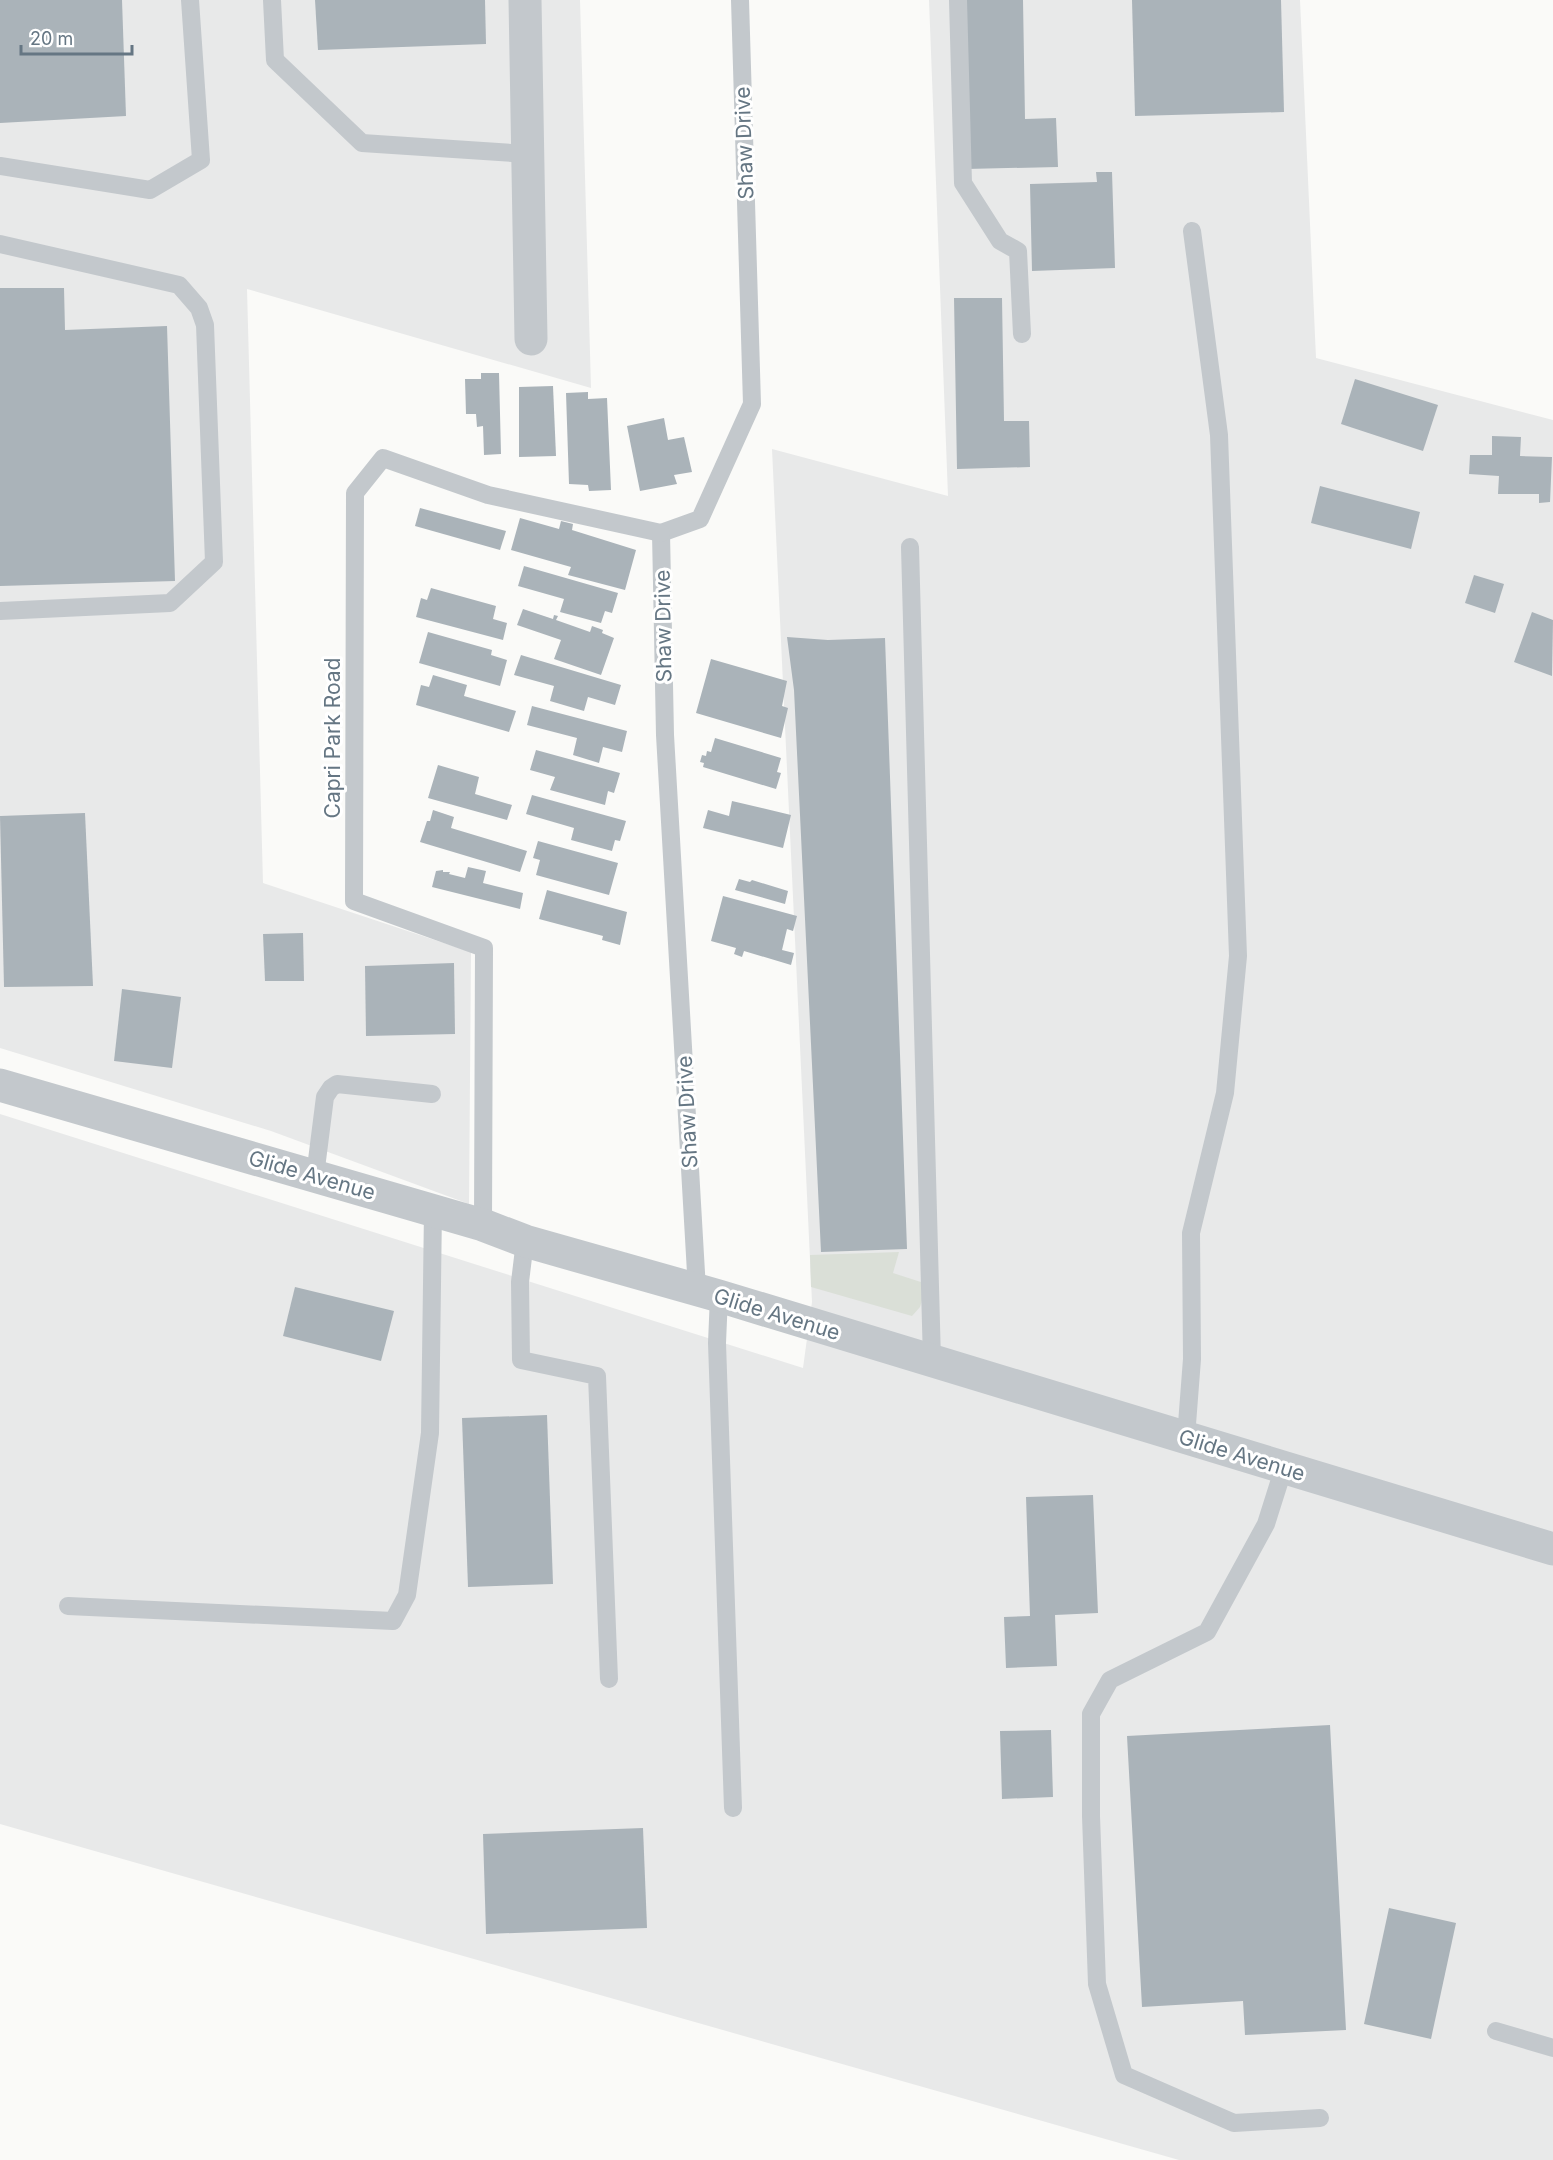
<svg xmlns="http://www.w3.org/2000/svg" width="1553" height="2160" viewBox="0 0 1553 2160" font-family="Inter,sans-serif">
  <rect width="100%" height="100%" fill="#fafaf8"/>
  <g fill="#e8e9e9">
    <path d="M0,0H580L591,388L247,289L263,883L471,952L469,1204L271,1131L0,1048Z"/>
    <path d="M929,0H1300L1316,358L1553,420V2160H1179L0,1824V1114L803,1368L812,1302L772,449L948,496Z"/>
  </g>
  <path fill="#dadfd7" d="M899,1252L893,1273L927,1284L920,1307L912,1316L811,1287L810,1255Z"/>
  <g fill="#aab3b9">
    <path d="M0,0H122L126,116L0,123Z"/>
    <path d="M315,0H485L486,44L318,50Z"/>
    <path d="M963,0H1023L1025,119L1056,118L1058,167L966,169Z"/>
    <path d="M1132,0H1281L1284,112L1135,116Z"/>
    <path d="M1096,172H1112L1115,268L1032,271L1030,184L1097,182Z"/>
    <path d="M0,288H64L65,330L167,326L175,581L0,586Z"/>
    <path d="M954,298H1002L1004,421H1029L1030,467L957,469Z"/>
    <path d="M481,373H499L501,454L484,455L483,426L477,427L476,414H466L465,379H481Z"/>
    <path d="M1355,379L1438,405L1423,451L1341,424Z"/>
    <path d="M553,386L556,456L519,457V387Z"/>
    <path d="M588,392V399L607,398L611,490L589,491L588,485L569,484L566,393Z"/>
    <path d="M664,418L668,440L684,437L692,472L674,475L677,484L640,491L627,426Z"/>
    <path d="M1492,436L1521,437L1520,456L1552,457L1550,502L1539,503V494H1498L1499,476L1469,474L1470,455H1492Z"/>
    <path d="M1320,486L1420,512L1411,549L1311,523Z"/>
    <path d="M420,508L506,531L500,550L415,526Z"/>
    <path d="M520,518L559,529L561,521L573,524L572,530L636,550L625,590L568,575L571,567L511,550Z"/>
    <path d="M524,566L618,593L612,613L605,611L601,623L560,612L564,599L518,586Z"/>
    <path d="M1474,575L1504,584L1495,613L1465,603Z"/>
    <path d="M431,588L496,606L493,619L507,623L503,640L416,617L421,598L427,600Z"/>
    <path d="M523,609L553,619L554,615L558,616L556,620L590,632L592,626L603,630L602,633L614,638L601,675L554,659L561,640L517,625Z"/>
    <path d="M1532,612L1553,620L1552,676L1514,662Z"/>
    <path d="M428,632L492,650L491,655L507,660L500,686L419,663Z"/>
    <path d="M787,637L828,640L885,638L907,1249L821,1252L794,690Z"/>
    <path d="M521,655L621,685L615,705L588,697L584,711L550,701L554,686L514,675Z"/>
    <path d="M711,659L787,681L782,706L788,708L781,738L696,713Z"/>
    <path d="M433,675L467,685L464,696L516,711L509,732L416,705L421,685L429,687Z"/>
    <path d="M532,706L627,731L622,752L603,747L599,763L573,755L577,738L527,725Z"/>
    <path d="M715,738L781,758L777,772L781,773L776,789L703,767L704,763L700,762L702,755L706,756L707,751L711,752Z"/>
    <path d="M536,750L620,773L614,793L608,791L605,805L550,790L555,777L530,770Z"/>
    <path d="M438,765L479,777L475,794L512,805L507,820L428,798Z"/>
    <path d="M532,795L626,821L620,841L615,840L612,851L571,840L574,828L526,814Z"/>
    <path d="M732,801L791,815L783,848L703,828L708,810L729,816Z"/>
    <path d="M433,810L454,817L451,828L527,851L520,872L420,842L427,821H430Z"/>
    <path d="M85,813L93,986L4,987L0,816Z"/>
    <path d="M538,841L618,863L609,895L536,875L540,860L533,858Z"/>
    <path d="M468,867L486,871L483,883L523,893L520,909L432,887L436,871L443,870V872H450L449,874L465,878Z"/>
    <path d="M739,879L750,882L752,880L788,891L785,904L735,890Z"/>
    <path d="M547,890L627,912L620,945L602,940L603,936L539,919Z"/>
    <path d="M723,896L797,916L793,931L787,929L782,950L794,953L791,965L744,951L742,957L734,954L736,948L711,941Z"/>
    <path d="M303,933L304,981H265L263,934Z"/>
    <path d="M454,963L455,1034L366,1036L365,966Z"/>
    <path d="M122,989L181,997L172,1068L114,1061Z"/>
    <path d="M295,1287L394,1311L381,1361L283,1336Z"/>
    <path d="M547,1415L553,1584L468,1587L462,1418Z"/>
    <path d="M1093,1495L1098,1613L1055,1615L1057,1666L1006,1668L1004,1617L1030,1616L1026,1497Z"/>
    <path d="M1330,1725L1346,2030L1245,2035L1243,2001L1142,2007L1127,1736Z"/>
    <path d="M1051,1730L1053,1797L1002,1799L1000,1731Z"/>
    <path d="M643,1828L647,1928L486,1934L483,1834Z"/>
    <path d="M1389,1908L1456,1923L1431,2039L1364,2024Z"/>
  </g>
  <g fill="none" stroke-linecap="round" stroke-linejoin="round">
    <g stroke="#c3c8cc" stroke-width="18">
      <path d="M272,0L275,60L362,143L528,154"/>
      <path d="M958,0L963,183L1000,241L1018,251L1022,334"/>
      <path d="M0,166L150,190L201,160L190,0"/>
      <path d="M0,244L179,285L199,308L205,325L214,562L170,603L0,611"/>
      <path d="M661,533L665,735L697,1290"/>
      <path d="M661,533L700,519L752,404L740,0"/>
      <path d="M910,547L932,1361"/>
      <path d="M315,1176L325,1097L331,1088L337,1084L432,1094"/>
      <path d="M483,1225L484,948L354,901L355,493L383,458L488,495L661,533"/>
      <path d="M525,1241L520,1282L521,1360L597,1376L609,1679"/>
      <path d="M719,1296L717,1343L733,1808"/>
      <path d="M1186,1437L1192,1359L1191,1233L1225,1093L1238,956L1219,435L1192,231"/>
      <path d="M1284,1467L1266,1524L1207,1632L1110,1680L1091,1714V1816L1097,1984L1124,2075L1234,2123L1320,2118"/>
      <path d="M68,1606L393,1621L407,1595L430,1433L433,1210"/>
      <path d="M1496,2031L1553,2048"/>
    </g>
    <g stroke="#c3c8cc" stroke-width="33">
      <path d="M525,0L531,339"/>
      <path d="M0,1085L483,1225L525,1241L719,1296L1553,1549"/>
    </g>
  </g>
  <g text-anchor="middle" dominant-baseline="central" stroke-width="6" stroke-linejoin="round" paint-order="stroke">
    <g font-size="21" fill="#657683" stroke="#fff">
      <text transform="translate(744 143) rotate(-92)">Shaw Drive</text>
      <text transform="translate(663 626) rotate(-91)">Shaw Drive</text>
      <text transform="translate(332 738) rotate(-90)">Capri Park Road</text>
      <text transform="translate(687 1112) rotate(-93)">Shaw Drive</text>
      <text transform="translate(312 1175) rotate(16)">Glide Avenue</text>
      <text transform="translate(777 1314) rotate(17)">Glide Avenue</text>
      <text transform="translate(1242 1455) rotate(17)">Glide Avenue</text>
    </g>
  </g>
  <path d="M21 45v9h111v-9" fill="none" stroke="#657683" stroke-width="3"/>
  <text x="30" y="45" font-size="18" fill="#657683" stroke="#ffffff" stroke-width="4.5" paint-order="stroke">20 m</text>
</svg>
